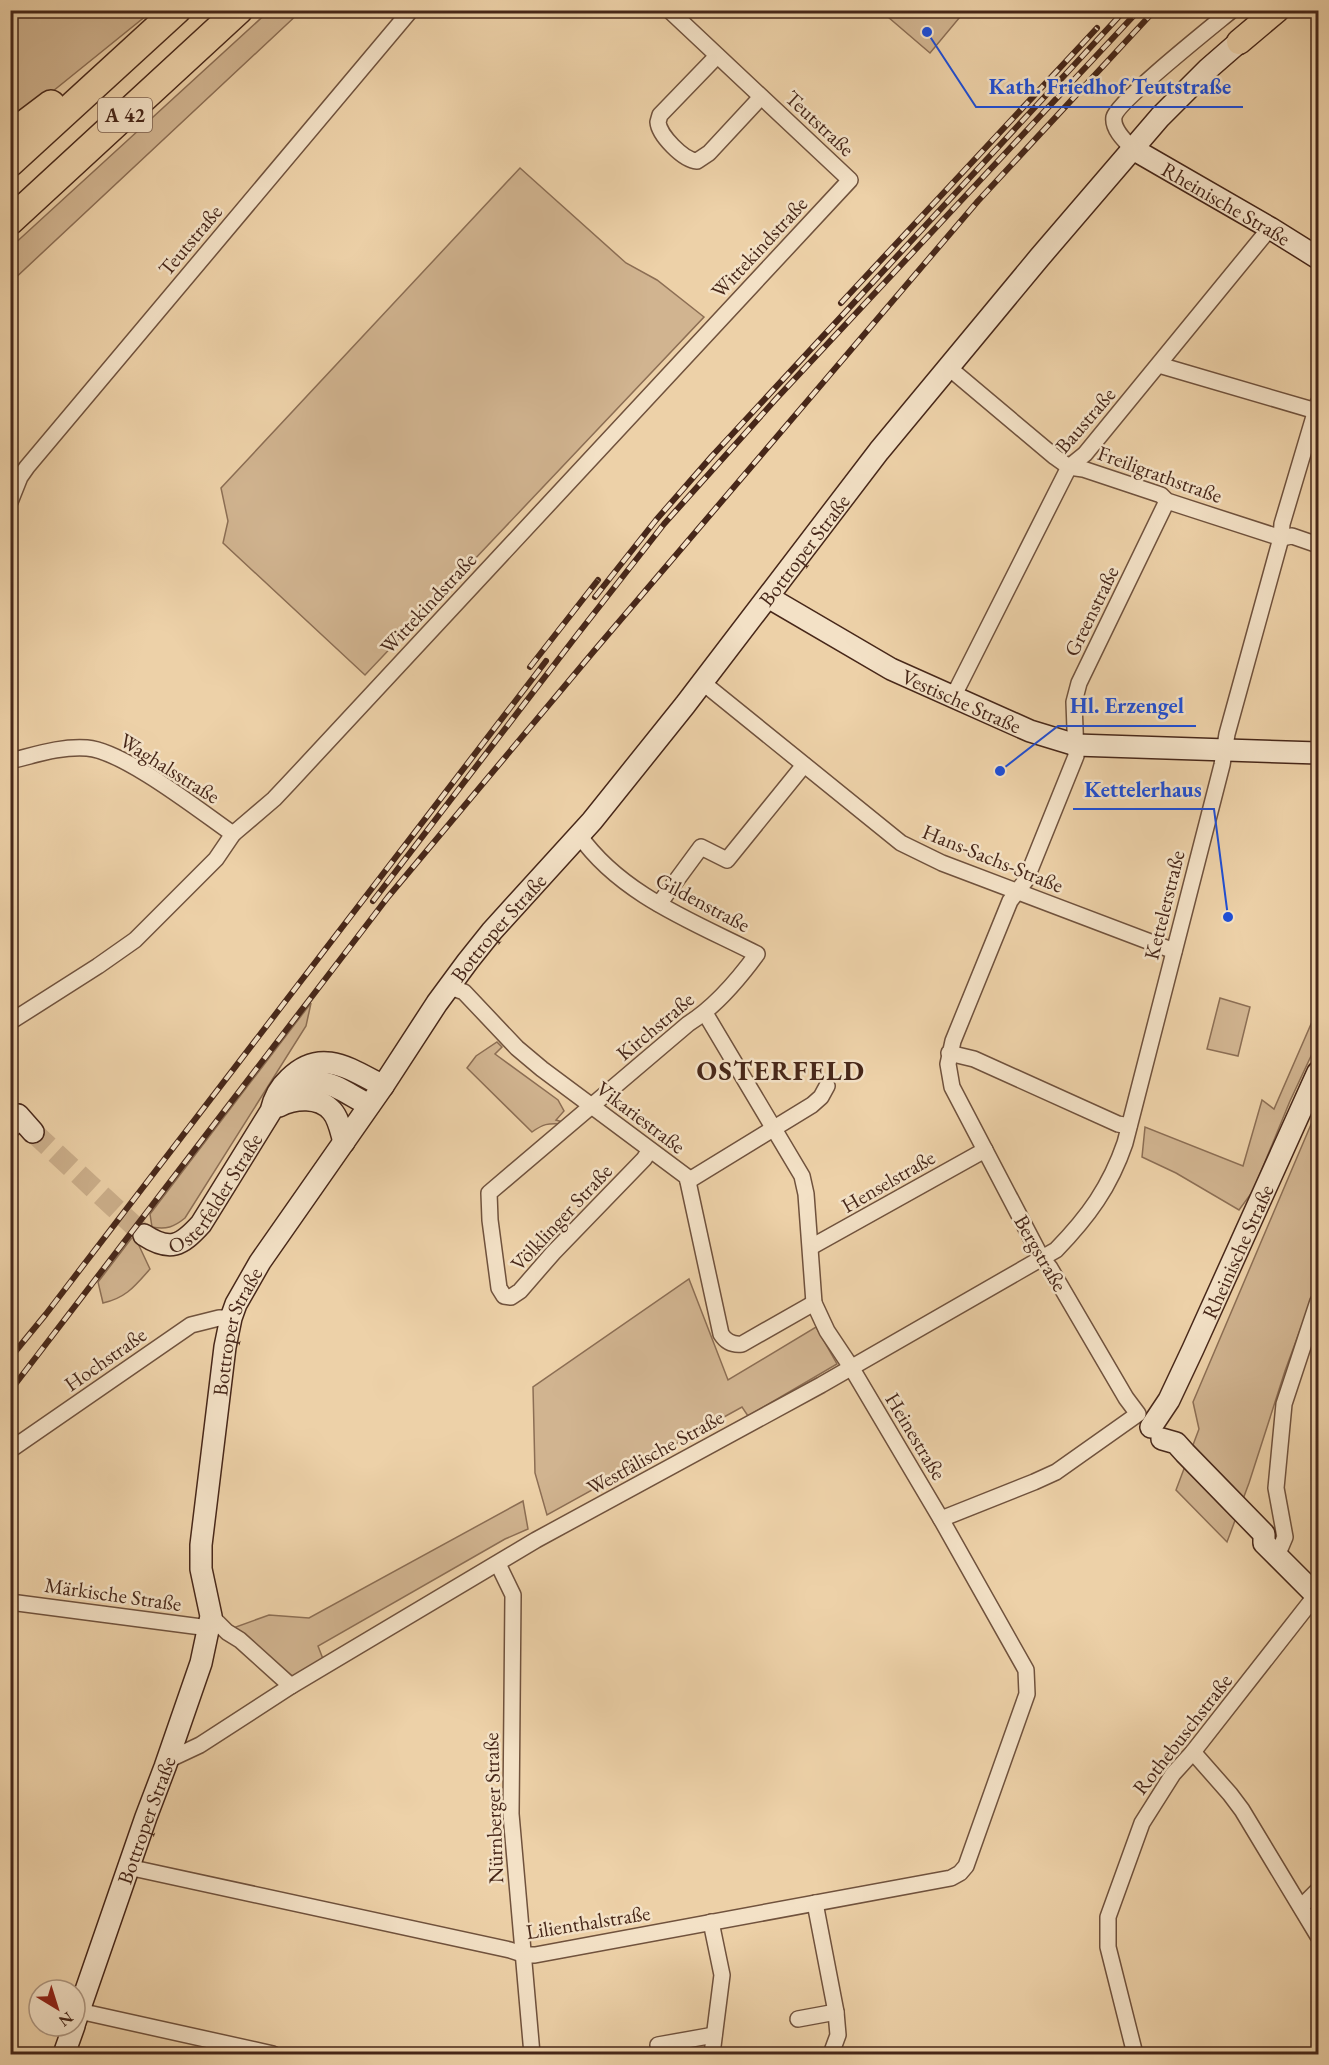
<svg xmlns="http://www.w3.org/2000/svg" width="1329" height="2065" viewBox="0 0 1329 2065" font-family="'EB Garamond',serif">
  <rect width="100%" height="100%" fill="#edd1a8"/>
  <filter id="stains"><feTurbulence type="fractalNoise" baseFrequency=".00333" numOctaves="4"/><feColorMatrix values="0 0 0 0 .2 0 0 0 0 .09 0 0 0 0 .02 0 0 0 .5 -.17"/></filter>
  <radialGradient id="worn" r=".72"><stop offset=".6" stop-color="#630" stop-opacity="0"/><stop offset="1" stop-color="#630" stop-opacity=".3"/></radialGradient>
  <g fill="#d1b490" stroke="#8c6e54" stroke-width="1.5">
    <path d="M270,10L301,11L11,282V247Z"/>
    <path d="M10,11H152L11,125Z"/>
    <path d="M881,11L965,10V11L930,53Z"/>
    <path d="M520,168L626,263L657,280L704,317L365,675L223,543L228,521L221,488Z"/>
    <path d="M1220,998L1250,1007L1238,1056L1207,1049Z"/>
    <path d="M311,1003L306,1026L185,1218C174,1227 166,1230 152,1227L150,1214Z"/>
    <path d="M1318,1008V1041L1290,1101L1253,1191L1239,1210L1176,1173L1142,1157L1145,1127L1243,1166L1262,1100L1274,1109Z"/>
    <path d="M497,1042L502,1047L495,1054L558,1100L564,1111L556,1120L563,1122L561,1124C548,1123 543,1124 532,1132L467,1068L476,1056Z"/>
    <path d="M1318,1108V1281L1285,1371L1249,1483L1227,1542L1176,1490L1199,1429L1193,1402Z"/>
    <path d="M134,1235L150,1269C135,1286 126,1298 103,1303L98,1282Z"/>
    <path d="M689,1279L728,1380L816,1327L837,1364L748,1416L742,1407L547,1515L535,1473L533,1387Z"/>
    <path d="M523,1501L528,1529L505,1539L318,1646L323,1659L288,1680L233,1628L269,1615L309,1618Z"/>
  </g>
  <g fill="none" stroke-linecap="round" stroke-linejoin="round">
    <path stroke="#ccaf8b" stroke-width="21" stroke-dasharray="21 10" stroke-linecap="butt" d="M33,1132L144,1235"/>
    <defs>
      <g id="street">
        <path d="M717,56L660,115L658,122C659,135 683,160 697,161L709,153L761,97"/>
        <path d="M1133,149C1125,141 1112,129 1114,117C1117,102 1214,25 1232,10"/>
        <path d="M1159,365L1316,411"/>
        <path d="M948,367L1055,457L1069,467L1083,469L1161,495L1167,501L1281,538L1292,536L1318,545"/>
        <path d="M10,502L20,477L27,467L411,10"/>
        <path d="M702,682L901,843L942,863L1174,951"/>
        <path d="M953,697L1069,467L1085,454L1270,228"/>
        <path d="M10,761C35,755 61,746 87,748C124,751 200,811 233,834"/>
        <path d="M579,835C621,895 694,922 757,954C738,980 715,1007 688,1024L489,1193L490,1220L499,1288L504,1296L511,1297L520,1291L553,1253L644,1159L650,1150"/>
        <path d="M659,904L701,847L727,860L804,765"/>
        <path d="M450,987L464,992L517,1048L542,1069L687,1177L721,1334C726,1342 733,1345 742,1344L814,1303"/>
        <path d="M10,1022L98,966L135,940L216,859L233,834L274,799L290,782L850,180L669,10"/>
        <path d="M949,1053L974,1059L1118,1124L1129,1126"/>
        <path d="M10,1131L22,1120"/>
        <path d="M688,1181L812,1105L821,1097L827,1086"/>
        <path d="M811,1247L985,1150"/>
        <path d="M10,1450L191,1325L219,1318H231"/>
        <path d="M941,1519L1034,1482L1056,1472L1138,1414L1126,1398L1050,1268L1041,1257L952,1087L948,1064L953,1041L1010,901L1026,880L1076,756L1074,702L1079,683L1167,501"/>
        <path d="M1277,1556L1285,1537L1276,1488L1284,1404L1318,1301"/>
        <path d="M498,1564L513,1595L511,1814L532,2054"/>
        <path d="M10,1602L209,1628"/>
        <path d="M211,1616L227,1632L240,1640L291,1686"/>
        <path d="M1193,1752L1230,1794L1242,1810L1318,1936"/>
        <path d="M168,1760L200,1745L291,1686L536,1540L821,1385L1056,1250C1088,1217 1110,1187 1125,1143L1222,765L1227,734L1281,538L1282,524L1318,403"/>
        <path d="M128,1867L510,1950L525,1955H535L951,1878L960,1873L966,1866L1027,1694L1026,1670L941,1519L851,1367L827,1331L814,1303L806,1194L802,1176L705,1013"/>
        <path d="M815,1903L836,2012L838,2035L831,2054"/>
        <path d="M1301,1907L1318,1890"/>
        <path d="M711,1922L722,1975L712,2054"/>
        <path d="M79,2011L273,2054"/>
        <path d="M798,2019L836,2012"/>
        <path d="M658,2045L714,2035"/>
        <path d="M1135,2054L1108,1947V1917L1142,1823L1173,1774L1193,1752L1316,1595"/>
      </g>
      <g id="secondary">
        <path id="s1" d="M1133,149L1270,228L1318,258"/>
        <path id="s2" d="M768,597L891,669L1030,731L1076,745L1318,753"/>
        <path d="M281,1099C320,1069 331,1085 369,1105"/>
        <path d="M279,1106C295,1098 319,1096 332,1111C339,1119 341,1132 344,1142"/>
        <path d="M18,1115L33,1132"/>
        <path id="s3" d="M144,1235C170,1252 181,1246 201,1224L271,1111C274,1098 279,1088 289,1079C321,1047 350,1069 383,1086"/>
        <path id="s4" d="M1151,1427L1169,1400L1193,1349L1318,1072"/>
        <path d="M1162,1439L1176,1443L1185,1453L1264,1534V1543L1318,1597"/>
        <path id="s5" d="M75,2022L146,1817L165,1767L201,1663L211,1616L201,1569V1545L225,1347L231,1318L236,1304L260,1262L383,1086L437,1003L468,961L492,931L592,821L685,705L879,451L1039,258L1160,117L1208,69L1239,42"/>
        <path d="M64,2054L74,2026"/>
      </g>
      <path id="primary" d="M1239,42L1277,10"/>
      <g id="highway">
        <path d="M10,135L51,104"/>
        <path d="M10,163L177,10"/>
        <path d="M10,221L239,10"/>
      </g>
    </defs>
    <use href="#street" stroke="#70523d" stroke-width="18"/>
    <use href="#secondary" stroke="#472719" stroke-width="24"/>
    <use href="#primary" stroke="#472719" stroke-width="27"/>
    <use href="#highway" stroke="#472719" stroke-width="30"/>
    <use href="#street" stroke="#f3e1c6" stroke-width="15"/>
    <use href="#secondary" stroke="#f3e1c6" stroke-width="21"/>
    <use href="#primary" stroke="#edd1a8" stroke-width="24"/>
    <use href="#highway" stroke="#edd1a8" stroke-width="27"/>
    <defs>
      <g id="rail">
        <path d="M841,303L1097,28"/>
        <path d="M595,597L656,520L712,456L1125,10"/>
        <path d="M530,667L598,580"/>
        <path d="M373,901L577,635L664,524L776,399L1139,10"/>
        <path d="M10,1358L46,1314L546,661"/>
        <path d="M10,1391L388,897L594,651L978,201L1155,10"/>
      </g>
    </defs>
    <use href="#rail" stroke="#472719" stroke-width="6"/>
    <use href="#rail" stroke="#f3e1c6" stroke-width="4" stroke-dasharray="11" stroke-linecap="butt"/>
  </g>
  <g text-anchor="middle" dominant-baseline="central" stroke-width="5" stroke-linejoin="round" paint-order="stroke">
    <rect fill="#f3e1c6" stroke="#7b5f4d" stroke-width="1.5" x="98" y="98" width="54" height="34" rx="4.5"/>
    <g font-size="20" font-weight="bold" fill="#472719">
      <text x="125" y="115">A 42</text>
    </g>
    <g font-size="21" fill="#472719" stroke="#f3e1c6">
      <text transform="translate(820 123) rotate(43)">Teutstraße</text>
      <text stroke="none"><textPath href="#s1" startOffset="108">Rheinische Straße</textPath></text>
      <text transform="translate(190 240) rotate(-50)">Teutstraße</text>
      <text transform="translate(759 247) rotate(-47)">Wittekindstraße</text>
      <text transform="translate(1085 420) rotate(-49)">Baustraße</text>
      <text transform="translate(1160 474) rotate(20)">Freiligrathstraße</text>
      <text stroke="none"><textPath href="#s5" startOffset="1690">Bottroper Straße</textPath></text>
      <text transform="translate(428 603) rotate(-47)">Wittekindstraße</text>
      <text transform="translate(1091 611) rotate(-64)">Greenstraße</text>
      <text stroke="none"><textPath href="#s2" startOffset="220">Vestische Straße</textPath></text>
      <text transform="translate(170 768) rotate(32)">Waghalsstraße</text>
      <text transform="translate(993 858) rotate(22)">Hans-Sachs-Straße</text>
      <text transform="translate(703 902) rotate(28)">Gildenstraße</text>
      <text transform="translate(1164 905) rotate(-76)">Kettelerstraße</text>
      <text stroke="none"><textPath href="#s5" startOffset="1204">Bottroper Straße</textPath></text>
      <text transform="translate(655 1026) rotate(-40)">Kirchstraße</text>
      <text transform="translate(641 1117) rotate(37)">Vikariestraße</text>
      <text transform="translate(888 1181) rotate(-30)">Henselstraße</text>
      <text stroke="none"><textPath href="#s3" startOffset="99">Osterfelder Straße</textPath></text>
      <text transform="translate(561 1217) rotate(-47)">Völklinger Straße</text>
      <text stroke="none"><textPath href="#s4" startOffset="196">Rheinische Straße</textPath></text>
      <text transform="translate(1041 1253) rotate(60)">Bergstraße</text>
      <text stroke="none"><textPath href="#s5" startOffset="718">Bottroper Straße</textPath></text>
      <text transform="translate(105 1359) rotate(-35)">Hochstraße</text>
      <text transform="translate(916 1436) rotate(59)">Heinestraße</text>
      <text transform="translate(655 1452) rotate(-29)">Westfälische Straße</text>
      <text transform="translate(113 1594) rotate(8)">Märkische Straße</text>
      <text transform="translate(1182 1734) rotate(-52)">Rothebuschstraße</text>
      <text transform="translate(493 1808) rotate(-92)">Nürnberger Straße</text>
      <text stroke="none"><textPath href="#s5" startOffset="214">Bottroper Straße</textPath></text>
      <text transform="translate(588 1922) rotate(-9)">Lilienthalstraße</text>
    </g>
    <g font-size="27" font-weight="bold" letter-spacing="1.5" fill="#472719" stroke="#f3e1c6">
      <text x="781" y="1070">OSTERFELD</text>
    </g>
  </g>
  <path fill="none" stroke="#1d4ed8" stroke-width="2" d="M927 32L976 107H1243M1000 771L1058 726H1196M1228 917L1214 809H1073"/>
  <g fill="#1d4ed8" stroke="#f3e1c6" stroke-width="2">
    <circle cx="927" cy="32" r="6"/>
    <circle cx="1000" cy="771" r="6"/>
    <circle cx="1228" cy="917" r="6"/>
  </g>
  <g font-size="22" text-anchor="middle" font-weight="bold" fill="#1d4ed8" stroke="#f3e1c6" stroke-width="5" stroke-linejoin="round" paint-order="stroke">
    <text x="1110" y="94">Kath. Friedhof Teutstraße</text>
    <text x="1127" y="713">Hl. Erzengel</text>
    <text x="1143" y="797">Kettelerhaus</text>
  </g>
  <rect width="1329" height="2065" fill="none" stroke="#edd1a8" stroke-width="36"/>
  <rect x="12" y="12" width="1305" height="2041" fill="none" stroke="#472719" stroke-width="3"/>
  <rect x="18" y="18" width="1293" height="2029" fill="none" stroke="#472719" stroke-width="1.5"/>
  <g transform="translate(57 2008) rotate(142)"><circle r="28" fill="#f3e1c6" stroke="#ae9781" stroke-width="1.5"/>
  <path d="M0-4.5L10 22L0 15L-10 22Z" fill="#8f2418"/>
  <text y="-9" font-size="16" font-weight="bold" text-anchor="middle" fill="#472719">N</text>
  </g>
  <rect width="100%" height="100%" filter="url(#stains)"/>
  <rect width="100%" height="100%" fill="url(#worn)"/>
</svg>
